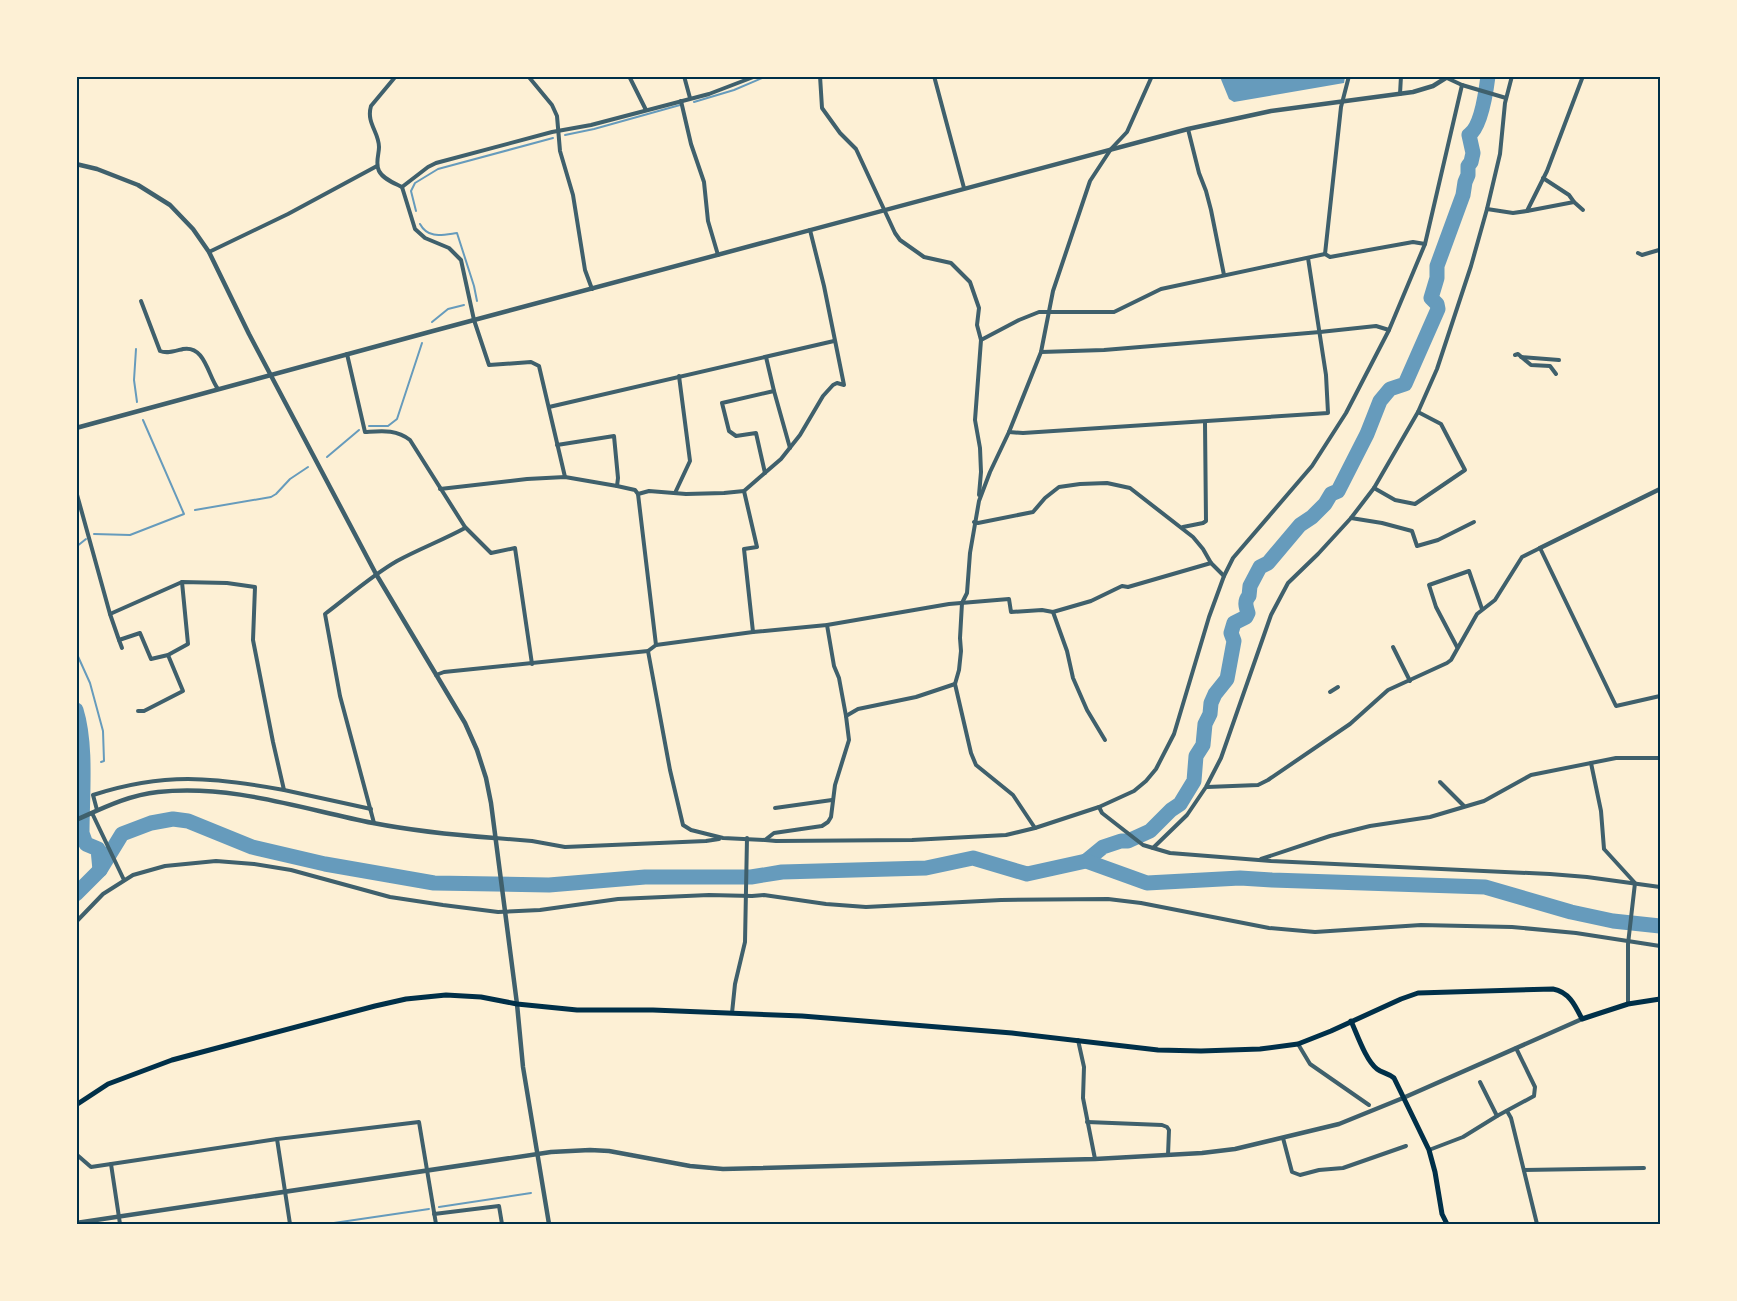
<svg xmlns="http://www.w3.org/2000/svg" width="1737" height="1301" viewBox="0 0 1737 1301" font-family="'Nunito Sans',sans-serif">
  <rect width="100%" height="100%" fill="#fdf0d5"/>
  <path fill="#669bbc" d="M1220,77H1345L1344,83L1234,102L1229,99Z"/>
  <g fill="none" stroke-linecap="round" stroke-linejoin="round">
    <g stroke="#669bbc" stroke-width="2">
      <path d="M694,102L734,90L767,76"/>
      <path d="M565,135L594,129L680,105"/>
      <path d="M416,211L411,191L415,183L438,169L553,138"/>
      <path d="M420,224C428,239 442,235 457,233L474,286L477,301"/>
      <path d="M432,322L448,309L464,305"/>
      <path d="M136,349L134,380L137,402"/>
      <path d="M369,426H388L397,419L422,343"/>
      <path d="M327,457L359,430"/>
      <path d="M195,510L271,497L276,494L290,479L308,467"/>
      <path d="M94,534L130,535L184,514L143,420"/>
      <path d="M76,547L86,539"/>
      <path d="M76,652L90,683L103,731L104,761L101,762"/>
      <path d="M83,763H89"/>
      <path d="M439,1207L531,1193"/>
      <path d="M327,1224L429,1209"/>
    </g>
    <g stroke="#669bbc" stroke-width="15">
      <path d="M76,710C87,745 82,796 82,833L86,844L98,849L100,870"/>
      <path d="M1086,861L1103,847L1121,841H1128L1150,831L1171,810L1180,804L1194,781L1196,756L1203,745L1205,724L1210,714L1211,703L1215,694L1227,679L1234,641L1231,633L1234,623L1246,617L1248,613C1246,607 1244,601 1249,596L1250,586L1260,567L1268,563L1300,525L1312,517L1325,504L1331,494L1338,491L1367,434L1380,401L1390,389L1405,384L1438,309L1437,304L1431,298L1437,278V266L1463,195L1465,182L1468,175V166L1471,162L1473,153L1469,135C1481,127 1486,92 1488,76"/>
      <path d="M76,894L100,870L122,834L151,823L173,819L188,821L252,847L325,864L434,883L549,885L645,877H751L782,872L926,868L973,858L1027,874L1086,861L1147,883L1240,878L1272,880L1485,887L1571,912L1613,921L1660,926"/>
    </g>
    <g stroke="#3f606c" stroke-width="4">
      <path d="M396,76L371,106C366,123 379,132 379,147C379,155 375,163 379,171C383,179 394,183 402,187L415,229L425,238L449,248L461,260L474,320L489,365L531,362L539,366L565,477"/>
      <path d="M528,76L552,105L557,116L560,151L573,195L585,270L592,289"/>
      <path d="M629,76L646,110"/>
      <path d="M684,76L690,98"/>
      <path d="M820,76L822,108L840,133L856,149L895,233L900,240L924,257L951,263L970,282L979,308L977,325L981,340L1019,320L1039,312H1114L1161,289L1325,254L1330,257L1413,242L1425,244"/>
      <path d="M934,76L964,188"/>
      <path d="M1447,78L1462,85L1506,98"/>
      <path d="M1400,94L1401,76"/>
      <path d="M681,101L691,144L704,182L708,221L718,255"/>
      <path d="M1188,129L1199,173L1206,191L1211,210L1224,275"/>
      <path d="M1543,178L1569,195L1574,202L1583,210"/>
      <path d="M402,187L428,167L436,163L552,132L591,125L709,94L756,76"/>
      <path d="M1487,209L1513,213L1527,211L1547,171L1583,76"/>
      <path d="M1527,211L1574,202"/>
      <path d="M209,252L288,214L377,166"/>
      <path d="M1638,253L1642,255L1659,250L1660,251"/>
      <path d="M1325,254L1341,107L1349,76"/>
      <path d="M141,301L160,351C167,354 175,351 183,349C205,345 208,376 218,389"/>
      <path d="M1041,352L1104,350L1320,332L1376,326L1389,330"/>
      <path d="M347,354L365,432C382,431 396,429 410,440L465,527L491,553L515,548L532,664"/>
      <path d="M1515,355L1518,354L1531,365L1550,366L1556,374"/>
      <path d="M1521,357L1559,360"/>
      <path d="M774,391L790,448"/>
      <path d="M549,407L834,341"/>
      <path d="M1009,432L1023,433L1328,413L1326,375L1308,258"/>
      <path d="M557,445L614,436L618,478L617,486"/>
      <path d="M765,473L756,433L736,436L729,431L722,403L774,391L766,357"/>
      <path d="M1374,488L1395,500L1415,504L1465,470L1441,424L1418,412"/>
      <path d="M440,489L527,479L565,477L617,486L635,490L638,494L656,645"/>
      <path d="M76,491L110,614L119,640L140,633L151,659L168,655L188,644L182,582"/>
      <path d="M744,491L757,547L744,549L753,632"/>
      <path d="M675,493L690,461L679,376"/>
      <path d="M638,494L649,491L686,494L724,493L744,491L781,459L800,435L823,396L833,385L837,383L844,385L824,286L810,230"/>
      <path d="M979,495L981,472L980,448L975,420L981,340"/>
      <path d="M1351,518L1382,523L1412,531L1417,546L1438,540L1474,522"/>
      <path d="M974,522L978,523L1033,512L1045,498L1059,487L1080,484L1107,483L1130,488L1193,537L1203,549L1211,563L1224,576"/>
      <path d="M1183,527L1203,523L1206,521L1205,423"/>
      <path d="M1053,612L1067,651L1073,678L1087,710L1105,740"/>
      <path d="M119,640L122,648"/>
      <path d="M1393,647L1410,681"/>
      <path d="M1457,647L1436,607L1429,585L1469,571L1482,609"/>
      <path d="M648,651L670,770L683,825L691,830L723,838L765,840L774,833L822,826L828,822L831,817L835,785L849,740L846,716L839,678L834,666L827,625"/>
      <path d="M436,675L444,672L648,651L656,645L753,632L827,625L949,604L1009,599L1011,612L1042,610L1053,612L1091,601L1122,586L1128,587L1211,563"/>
      <path d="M1330,692L1338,687"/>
      <path d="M138,711H144L183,691L168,655"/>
      <path d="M846,716L858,709L916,697L955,684"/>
      <path d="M1591,763L1601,811L1604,849L1635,883L1628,944V1004"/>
      <path d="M1440,782L1464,806"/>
      <path d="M1207,787L1258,785L1268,780L1350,724L1388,690L1447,663L1451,660L1477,614L1495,600L1522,557L1540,548L1616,706L1660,696"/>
      <path d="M284,790L371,809"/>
      <path d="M1099,807L1102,813L1143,845L1170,853L1271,861L1550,874L1587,877L1660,887"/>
      <path d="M775,808L832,800"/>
      <path d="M97,810L93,795C164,772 212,777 284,790L273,742L253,640L255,587L227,583L182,582L110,614"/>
      <path d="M92,813L124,880"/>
      <path d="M374,823L340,696L325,614C349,596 371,576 397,561C419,549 443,540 465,528"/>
      <path d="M1035,828L1013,795L976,765L971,753L955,684L959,670L961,651L960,638L962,603L967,593L970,553L979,501L990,472L1009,432L1041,352L1053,291L1090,181L1111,149L1127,132L1152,76"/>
      <path d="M495,838L532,841L565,847L706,841L719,839"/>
      <path d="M765,840L776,841L912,840L1006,835L1035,828L1099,807L1134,791L1146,781L1156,769L1174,734L1209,617L1224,576L1233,558L1312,466L1346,413L1389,330L1425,244L1462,85"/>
      <path d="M1153,848L1187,815L1206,787L1221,758L1271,615L1288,583L1318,554L1351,518L1374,488L1418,412L1437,369L1471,266L1487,209L1500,154L1505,103L1512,76"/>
      <path d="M1261,859L1330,836L1370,826L1430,817L1484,801L1531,775L1616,758H1660"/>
      <path d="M76,922L103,894L133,875L165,866L216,861L254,864L291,870L390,897L443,905L498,912L540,910L618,899L709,895L752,896L764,895L826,904L866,907L1001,900L1108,899L1141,903L1269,928L1315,932L1421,925L1512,927L1576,933L1660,946"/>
      <path d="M732,1013L735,984L745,942L747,838"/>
      <path d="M1078,1040L1084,1067L1083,1098L1095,1159"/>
      <path d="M1298,1044L1310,1064L1369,1105"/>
      <path d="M1507,1111L1511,1118L1537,1224"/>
      <path d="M1497,1116L1534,1096L1535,1087L1516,1048"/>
      <path d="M1087,1122L1162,1125L1167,1127L1169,1130L1168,1155"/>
      <path d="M1283,1138L1292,1172L1300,1175L1319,1170L1343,1168L1406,1146"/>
      <path d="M277,1139L290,1224"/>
      <path d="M1429,1150L1463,1137L1497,1116L1480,1082"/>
      <path d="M76,1154L91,1167L277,1139L419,1122L436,1224"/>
      <path d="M111,1164L120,1224"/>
      <path d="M1524,1170L1644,1168"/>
      <path d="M434,1214L499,1206L502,1224"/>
    </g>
    <g stroke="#3f606c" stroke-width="4.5">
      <path d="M76,164L97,169L138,185L170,205L193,229L209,252L249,334L376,574L465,723L477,750L486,778L491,803L517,1004L523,1067L549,1224"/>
      <path d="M76,428L433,331L1188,129L1271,111L1413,92L1433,86L1449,76"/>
      <path d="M1540,548L1660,489"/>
      <path d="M76,820C103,808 129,795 158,792C232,784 302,809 373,823C414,831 454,835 495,838"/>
      <path d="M76,1223L551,1152L590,1150L609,1151L690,1166L723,1169L1095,1159L1202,1153L1235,1149L1339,1124L1403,1098L1582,1019"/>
    </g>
    <g stroke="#003049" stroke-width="5">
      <path d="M1351,1021C1357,1034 1366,1061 1377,1069C1382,1073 1388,1073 1394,1078L1429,1150L1435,1172L1442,1214L1447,1224"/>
      <path d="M76,1105L108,1084L172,1060L375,1006L406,999L446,995L481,997L517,1004L577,1010H653L802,1016L1012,1033L1158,1050L1201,1051L1260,1049L1298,1044L1331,1031L1401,999L1418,993L1553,989C1569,992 1575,1005 1582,1019L1628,1004L1660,999"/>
    </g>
  </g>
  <rect width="1737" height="1301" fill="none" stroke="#fdf0d5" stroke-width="156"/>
  <rect x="78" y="78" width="1581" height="1145" fill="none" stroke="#003049" stroke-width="2"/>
</svg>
